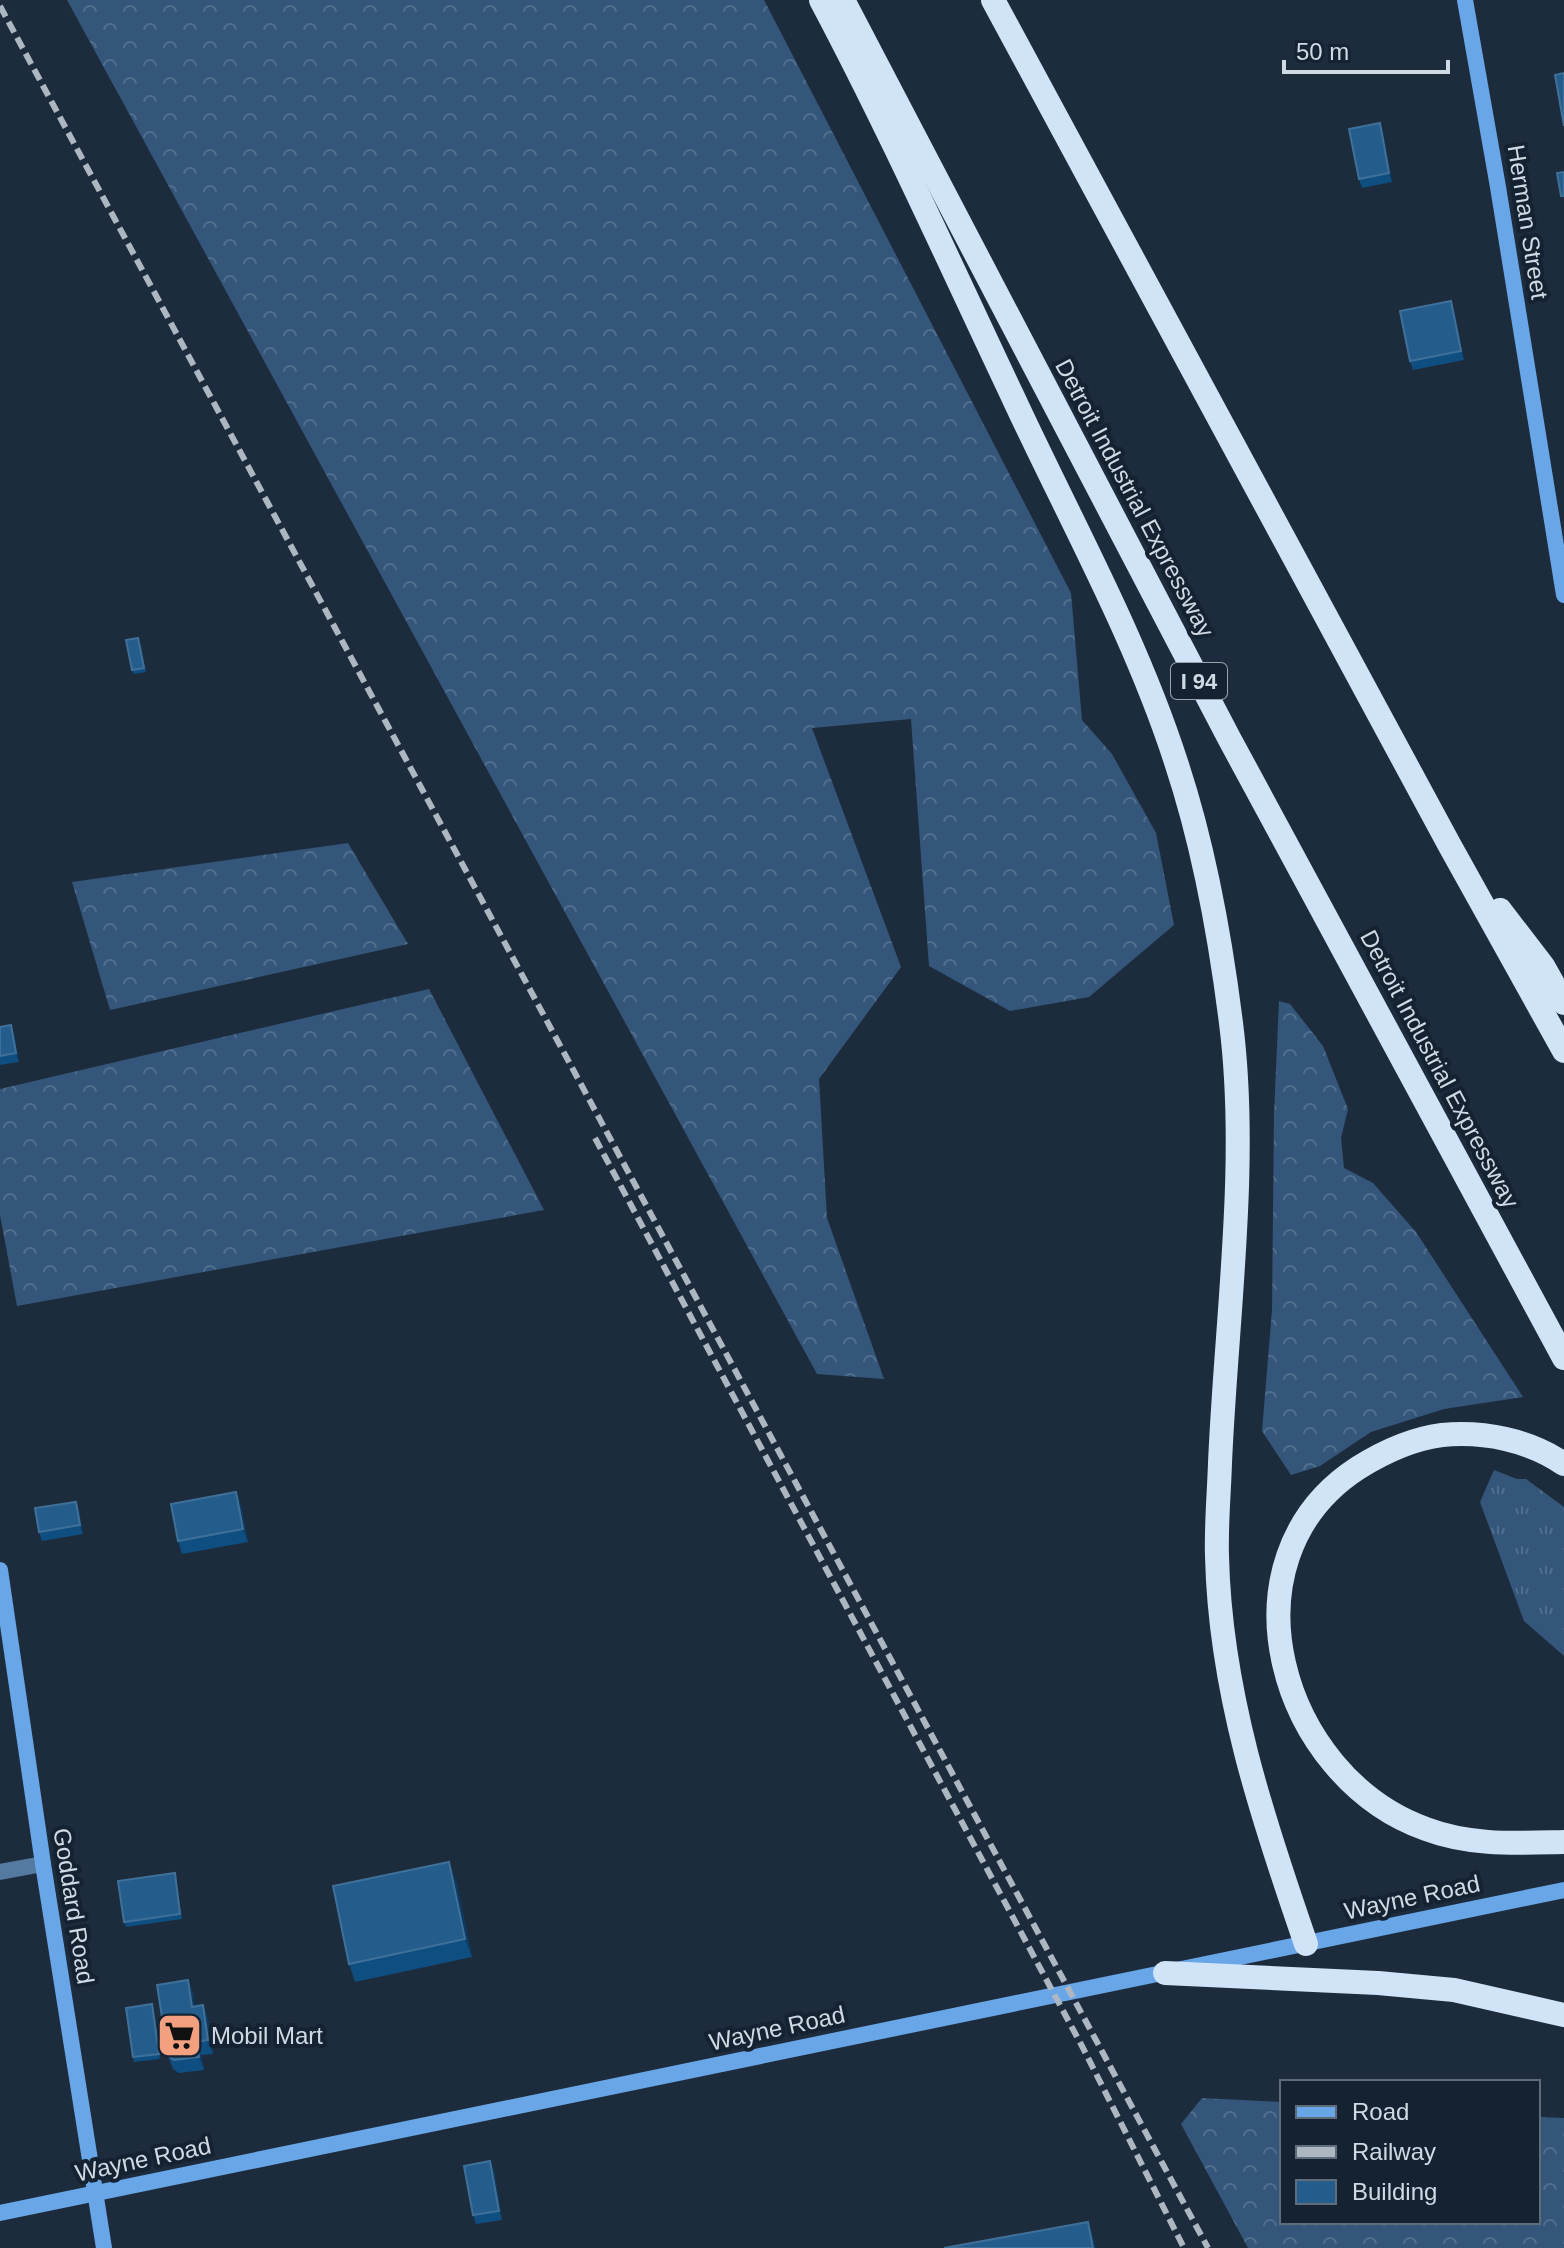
<svg xmlns="http://www.w3.org/2000/svg" width="1564" height="2248" viewBox="0 0 1564 2248" font-family="Arial,sans-serif">
  <defs>
    <pattern id="grass-tufts" width="24" height="20" patternUnits="userSpaceOnUse" patternTransform="scale(2)"><rect width="24" height="20" fill="#34567a"/><path d="M3 7l-1-3M5 7V3M7 7l1-3M15 17l-1-3M17 17v-4M19 17l1-3" fill="none" stroke="#506e8d"/></pattern>
    <pattern id="forest-crowns" width="20" height="18" patternUnits="userSpaceOnUse" patternTransform="scale(2)"><rect width="20" height="18" fill="#34567a"/><path d="M2 6a3 3 0 1 1 6 0M12 15a3 3 0 1 1 6 0" fill="none" stroke="#506e8d"/></pattern>
  </defs>
  <rect width="100%" height="100%" fill="#1d2c3c"/>
  <path fill="url(#grass-tufts)" d="M1494,1470L1517,1479H1526L1564,1507V1656L1524,1621L1480,1502Z"/>
  <g fill="url(#forest-crowns)">
    <path d="M67,0H764L1071,593L1082,720L1112,754L1156,833L1174,925L1089,997L1010,1011L929,966L911,719L812,728L901,967L819,1079L827,1218L884,1379L817,1374Z"/>
    <path d="M348,843L408,944L110,1010L72,882Z"/>
    <path d="M429,989L544,1210L17,1306L0,1215V1089Z"/>
    <path d="M1279,1001L1290,1004L1323,1046L1348,1109L1341,1138L1344,1168L1373,1183L1416,1232L1523,1397L1444,1409L1371,1432L1320,1466L1291,1475L1262,1431L1272,1310L1274,1114Z"/>
    <path d="M1202,2098L1282,2102V2222H1538V2117L1564,2118V2248H1248L1181,2124Z"/>
  </g>
  <g fill="none" stroke-linecap="round" stroke-linejoin="round">
    <path stroke="#547aa2" stroke-width="16" d="M0,1872L43,1864"/>
    <g stroke="#69a6e7" stroke-width="16">
      <path d="M1465,0L1498,187L1564,595"/>
      <path d="M0,1570L43,1864L104,2248"/>
      <path d="M0,2213L1564,1890"/>
    </g>
    <g stroke="#d1e3f7" stroke-width="24">
      <path d="M821,0C890,130 950,264 1013,397C1069,518 1135,635 1176,762C1204,846 1220,935 1231,1023C1249,1164 1226,1321 1220,1463C1219,1494 1216,1525 1217,1556C1220,1691 1262,1817 1306,1944"/>
      <path d="M843,0L1229,738L1564,1358"/>
      <path d="M993,0L1450,846L1564,1051"/>
      <path d="M1500,910L1543,966L1564,1003"/>
      <path d="M1564,1464C1529,1440 1484,1431 1442,1435C1411,1439 1385,1451 1358,1468C1216,1560 1280,1777 1426,1829C1471,1846 1517,1843 1564,1842"/>
      <path d="M1165,1973L1378,1983L1454,1990L1564,2015"/>
    </g>
    <g stroke="#acb7c2" stroke-width="6" stroke-dasharray="12 6" stroke-linecap="butt">
      <path d="M0,6L1208,2248"/>
      <path d="M595,1138L1083,2048L1184,2248"/>
    </g>
  </g>
  <g fill="#0f4e80">
    <path d="M1380,123L1383,132L1392,182L1362,188L1359,179Z"/>
    <path d="M1451,301L1454,310L1464,360L1413,370L1410,361Z"/>
    <path d="M140,642L146,672L134,674L132,670Z"/>
    <path d="M11,1025L14,1034L19,1062L0,1065V1027Z"/>
    <path d="M236,1492L241,1505L248,1542L182,1554L178,1541Z"/>
    <path d="M76,1502L79,1511L83,1534L42,1541L39,1532Z"/>
    <path d="M175,1873L182,1919L126,1927L124,1922Z"/>
    <path d="M456,1880L472,1957L355,1982L349,1964Z"/>
    <path d="M188,1980L193,1993L195,2007L203,2005L208,2019L213,2054L201,2055L204,2070L179,2073L173,2069L168,2056Z"/>
    <path d="M152,2004L160,2059L134,2062L133,2057Z"/>
    <path d="M490,2161L494,2170L502,2220L476,2224L473,2215Z"/>
  </g>
  <g fill="#0c3a61">
    <path d="M1380,123L1383,132L1392,182L1389,173Z"/>
    <path d="M1451,301L1454,310L1464,360L1461,351Z"/>
    <path d="M11,1025L14,1034L19,1062L16,1053Z"/>
    <path d="M236,1492L241,1505L248,1542L243,1529Z"/>
    <path d="M76,1502L79,1511L83,1534L80,1525Z"/>
    <path d="M449,1862L456,1880L472,1957L465,1939Z"/>
    <path d="M188,1980L193,1993L197,2021L192,2007Z"/>
    <path d="M152,2004L154,2009L160,2059L159,2054Z"/>
    <path d="M203,2005L208,2019L213,2054L208,2040Z"/>
    <path d="M196,2042L201,2055L204,2070L199,2057Z"/>
    <path d="M490,2161L494,2170L502,2220L499,2211Z"/>
    <path d="M1088,2222L1094,2239L1096,2248H1093Z"/>
  </g>
  <g fill="#245d8b" stroke="#3f7099" stroke-width="2">
    <path d="M1564,73V126L1555,75Z"/>
    <path d="M1380,123L1389,173L1359,179L1349,129Z"/>
    <path d="M1564,172V196H1561L1557,173Z"/>
    <path d="M1451,301L1461,351L1410,361L1400,311Z"/>
    <path d="M138,638L144,668L132,670L126,640Z"/>
    <path d="M11,1025L16,1053L0,1056V1027Z"/>
    <path d="M236,1492L243,1529L178,1541L171,1504Z"/>
    <path d="M76,1502L80,1525L39,1532L35,1508Z"/>
    <path d="M449,1862L465,1939L349,1964L333,1886Z"/>
    <path d="M175,1873L180,1914L124,1922L118,1881Z"/>
    <path d="M188,1980L192,2007L203,2005L208,2040L196,2042L199,2057L174,2060L168,2056L157,1985Z"/>
    <path d="M152,2004L159,2054L133,2057L126,2008Z"/>
    <path d="M490,2161L499,2211L473,2215L464,2166Z"/>
    <path d="M1088,2222L1093,2248H944Z"/>
  </g>
  <defs>
    <symbol id="supermarket-square" viewBox="-11 -11 22 22"><rect x="-9" y="-9" width="18" height="18" rx="4" fill="#f3a081" stroke="#142231"/><path d="M-6-5.5h2.5l.6 2H6L4.5 2H-2.5L-4.4-4H-6ZM-1.5 3.2a1.3 1.3 0 1 0 .1 0ZM3 3.2a1.3 1.3 0 1 0 .1 0Z" fill="#111"/></symbol>
  </defs>
  <g fill-rule="evenodd">
    <use href="#supermarket-square" x="154" y="2010" width="51" height="51"/>
  </g>
  <g text-anchor="middle" dominant-baseline="central" stroke-width="8" stroke-linejoin="round" paint-order="stroke">
    <rect fill="#142231" stroke="#98a3ae" stroke-width="2" x="1171" y="663" width="56" height="36" rx="6"/>
    <g font-size="22" font-weight="bold" fill="#d0dae4">
      <text x="1199" y="681">I 94</text>
    </g>
    <g font-size="24" fill="#d0dae4" stroke="#142231">
      <text transform="translate(1528 222) rotate(81)">Herman Street</text>
      <text transform="translate(1135 498) rotate(62)">Detroit Industrial Expressway</text>
      <text transform="translate(1440 1069) rotate(62)">Detroit Industrial Expressway</text>
      <text transform="translate(1412 1897) rotate(-12)">Wayne Road</text>
      <text transform="translate(74 1906) rotate(81)">Goddard Road</text>
      <text transform="translate(777 2028) rotate(-12)">Wayne Road</text>
      <text transform="translate(143 2159) rotate(-12)">Wayne Road</text>
    </g>
    <g font-size="24" fill="#d0dae4" stroke="#142231" text-anchor="start">
      <text x="211" y="2035">Mobil Mart</text>
    </g>
  </g>
  <rect x="1280" y="2080" width="260" height="144" fill="#142231" stroke="#5f6c79" stroke-width="2"/>
  <rect x="1296" y="2106" width="40" height="12" fill="#69a6e7" stroke="#5f6c79" stroke-width="2"/>
  <text x="1352" y="2120" font-size="24" fill="#d0dae4">Road</text>
  <rect x="1296" y="2146" width="40" height="12" fill="#acb7c2" stroke="#5f6c79" stroke-width="2"/>
  <text x="1352" y="2160" font-size="24" fill="#d0dae4">Railway</text>
  <rect x="1296" y="2180" width="40" height="24" fill="#245d8b" stroke="#5f6c79" stroke-width="2"/>
  <text x="1352" y="2200" font-size="24" fill="#d0dae4">Building</text>
  <path d="M1284 60v12h164v-12" fill="none" stroke="#d0dae4" stroke-width="4"/>
  <text x="1296" y="60" font-size="24" fill="#d0dae4" stroke="#142231" stroke-width="6" paint-order="stroke">50 m</text>
</svg>
